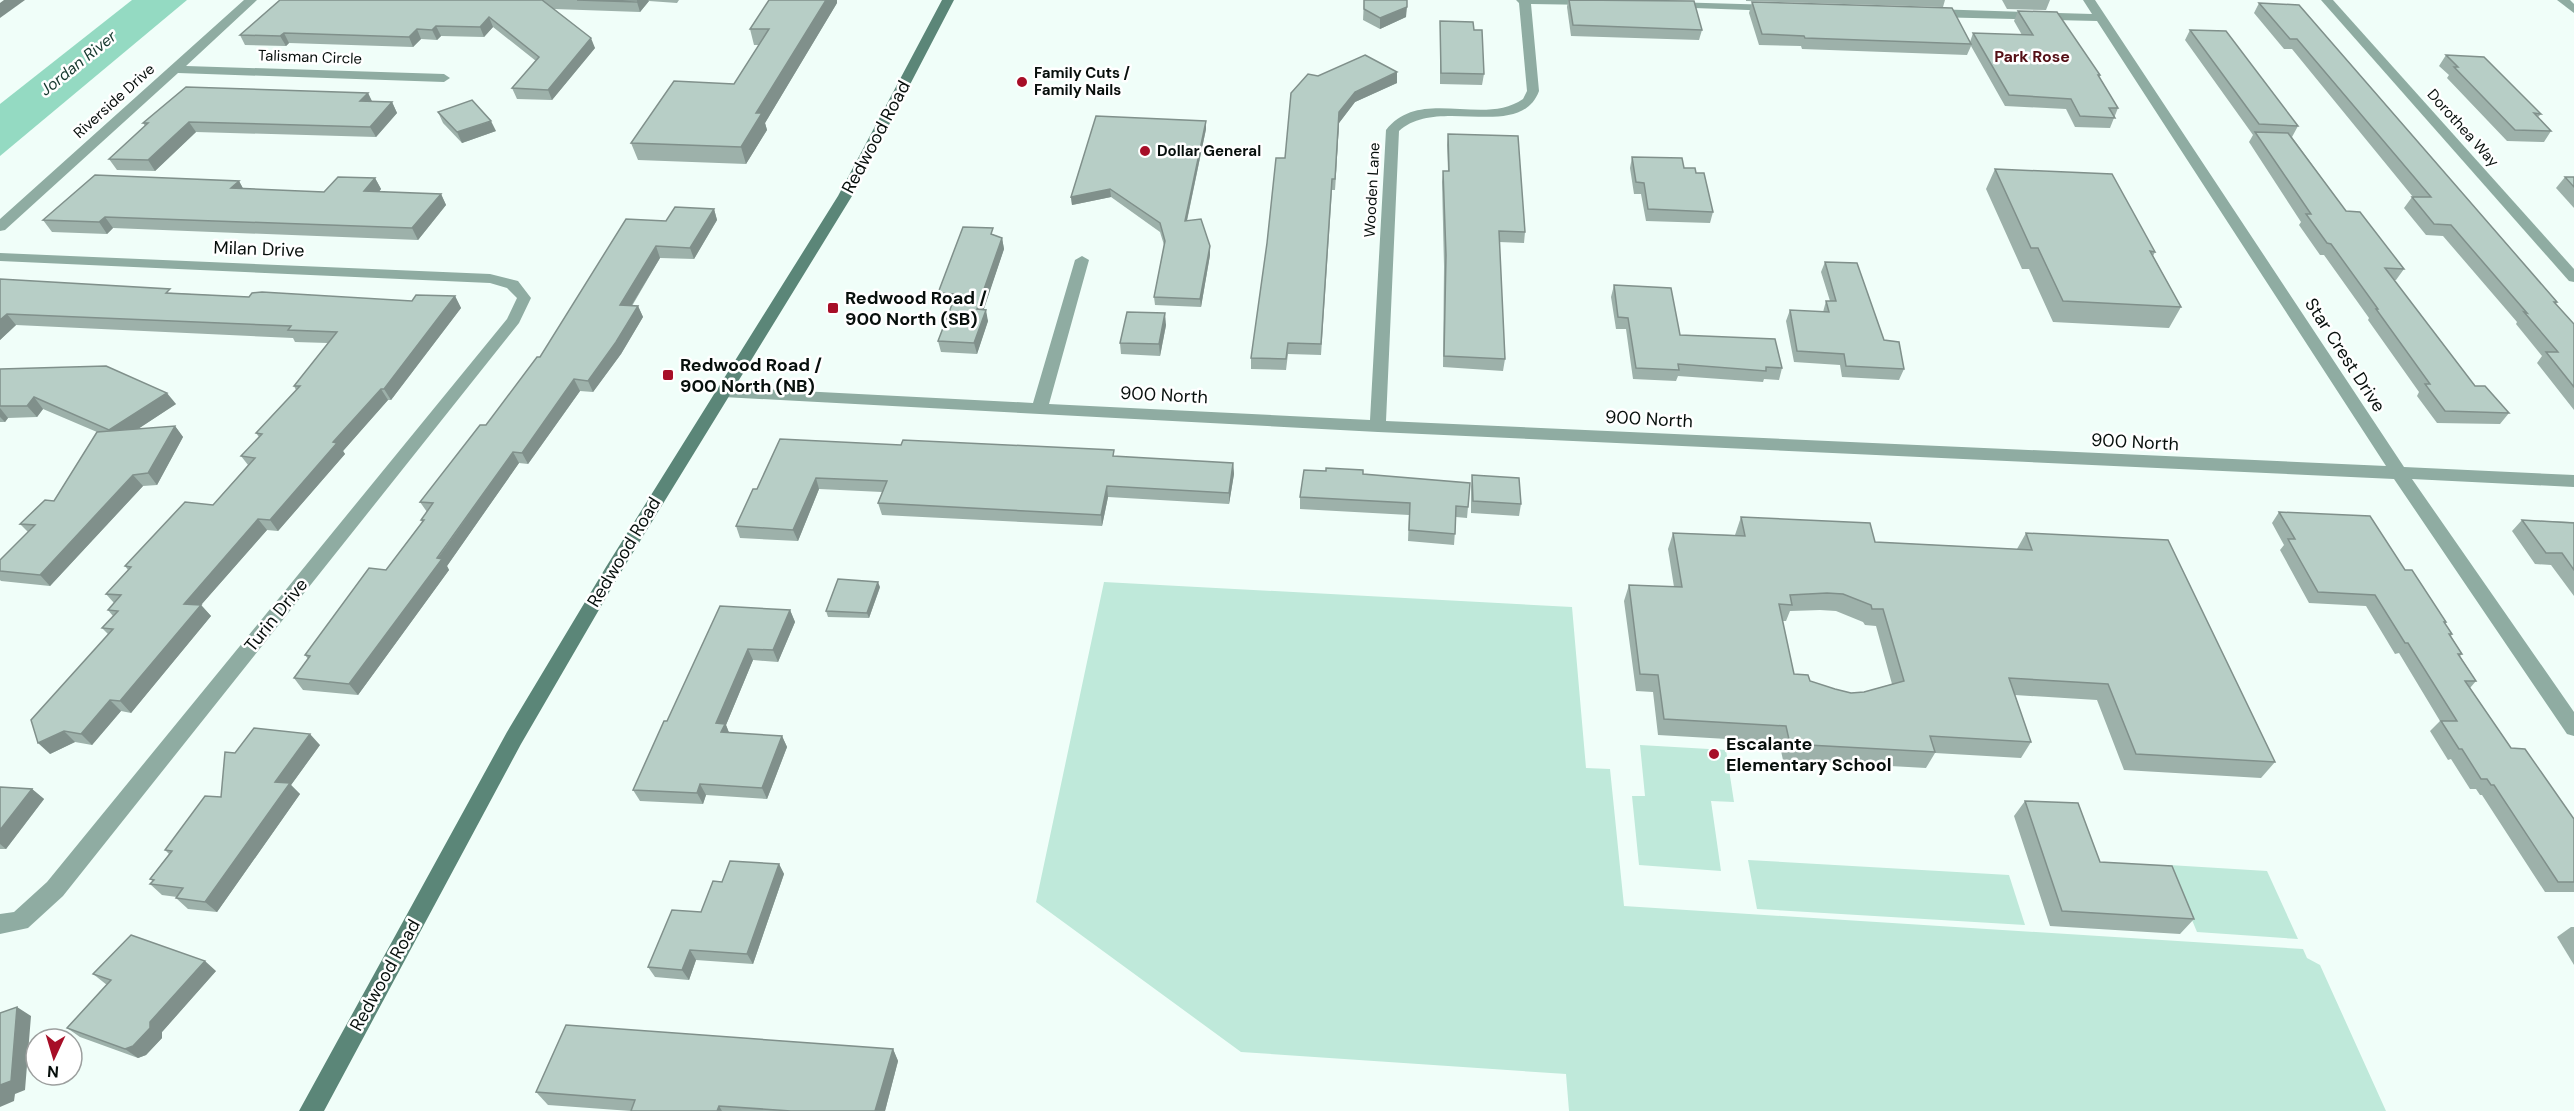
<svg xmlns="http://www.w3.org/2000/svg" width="2574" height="1111" viewBox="0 0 2574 1111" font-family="'DM Sans',sans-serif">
  <rect width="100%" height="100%" fill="#f0fef9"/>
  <g fill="#bfe9da">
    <path d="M1104,582L1572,607L1586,768L1610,769L1624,906L2303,949L2307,958L2320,965L2386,1111H1569L1566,1074L1241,1052L1036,902Z"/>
    <path d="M1640,745L1726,750L1734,802L1711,801L1721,871L1639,865L1632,796H1645Z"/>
    <path d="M1748,860L2009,875L2025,925L1757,909Z"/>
    <path d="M2169,865L2267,871L2298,939L2197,932Z"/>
  </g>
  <path fill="#94dac2" d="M132,0H187L0,156V104Z"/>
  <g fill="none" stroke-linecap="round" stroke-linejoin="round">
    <g fill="#8faca2" fill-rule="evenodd">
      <path d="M244,0H257L186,66L444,74L450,78L444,82L178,73L5,230L0,231V219Z"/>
      <path d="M1516,0H1596L1598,2L1592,5L1531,4L1539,91C1520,142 1438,95 1399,131L1386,421L2386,466L2097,21L1932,17L1926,13L1932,9L2092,14L2083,0H2095L2404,467L2574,475V487L2412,479L2574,712V736L2567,734L2394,479L1378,432L723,397L717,396L715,392L717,388L723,387L1033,403L1075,260L1082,256L1089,260L1049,404L1370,420L1386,130C1420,86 1483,127 1523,99L1527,91L1519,3Z"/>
      <path d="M2321,0H2333L2574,269V282L2569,281Z"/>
      <path d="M2557,0H2570L2574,4V13Z"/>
      <path d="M1671,2L1775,5L1781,8L1775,11L1667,7L1665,5Z"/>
      <path d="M0,253L490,274L518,281L531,298L519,323L63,896L28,928L0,934V914L14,912L47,882L507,319L517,298L507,288L490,283L0,261Z"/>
    </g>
    <path fill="#5b8678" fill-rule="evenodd" d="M942,0H954L852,196L618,577L521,744L324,1111H299L507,732L606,567L838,196Z"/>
  </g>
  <g fill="#9db1aa" fill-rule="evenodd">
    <path d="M280,0H679L677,3L649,1L640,12L554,9L595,48L552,100L517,99L512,88L536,61L493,27L484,37L441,36L437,40L421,39L413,47L289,43L286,46L245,45L240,35Z"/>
    <path d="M1364,0L1406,17L1380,29L1363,20Z"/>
    <path d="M1568,0H1669L1702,30L1699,40L1571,36L1567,7Z"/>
    <path d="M1746,0H1945L1943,7L1746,1Z"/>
    <path d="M2002,0H2050L2046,10L2007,9Z"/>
    <path d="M1752,2L1970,42L1973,33L2022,35L2014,21L2018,11L2100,75L2099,77L2118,108L2110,128L2075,127L2066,109L2005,106L1971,46L1967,55L1802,49L1801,46L1759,45L1749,13Z"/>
    <path d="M837,3L765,123L767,130L746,164L638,160L631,143L734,84L759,45H754L750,29Z"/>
    <path d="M2259,3L2299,5L2557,302L2556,304L2574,324V410L2537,363L2542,356L2516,324L2517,322L2443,236L2426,235L2404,208L2412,197H2413L2292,49H2284L2254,13Z"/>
    <path d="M1440,21L1474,30L1484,74L1482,85L1440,84Z"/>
    <path d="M2190,30L2298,126L2292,137L2346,211L2404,269L2396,280H2394L2475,386L2509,413L2500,424L2437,423L2417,396L2419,392L2368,320L2369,318L2324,255H2320L2299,225L2301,222L2249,142L2253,135L2185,40Z"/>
    <path d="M2446,55L2541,114L2538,117L2551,131L2544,142L2507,141L2447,78L2449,75L2439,66Z"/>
    <path d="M1318,76L1397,83L1355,102L1339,123L1335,190H1332L1321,355L1288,354L1286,370L1251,369V358L1285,158Z"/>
    <path d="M368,93L372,101L392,102L397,113L376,137L196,132L155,171L117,170L109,159L145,126L143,123Z"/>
    <path d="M438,112L496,131L462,143L443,123Z"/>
    <path d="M1206,129L1187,221L1210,246V255L1201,307L1155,305L1154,297L1164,245L1160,232L1111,197L1072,205L1071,197Z"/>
    <path d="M1448,134L1525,232L1524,243L1499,242L1505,359L1503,371L1443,367L1444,266L1442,182L1443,171H1448L1447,145Z"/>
    <path d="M1632,157L1684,168L1696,173L1713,212L1710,223L1646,221L1641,194H1634L1630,168Z"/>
    <path d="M1995,169L2155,252L2153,256L2181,307L2169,328L2053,322L2029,269H2022L1986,189Z"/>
    <path d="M2565,177H2574V208L2556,188Z"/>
    <path d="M375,178L381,189L379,192L441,194L446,205L418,240L113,228L107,234L52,232L43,220L239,181L243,189L324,192Z"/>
    <path d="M714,209L717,220L694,259L660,258L632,306H638L643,317L621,354L593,392L580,391L528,464L519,463L447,566L449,570L358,695L303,690L294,678L308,659L305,655L386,570L422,522L421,520L427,512L420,502L486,425L540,357L666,221Z"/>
    <path d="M995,235L1002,238L1004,249L983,310L988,321L977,354L941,352L938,341L952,305H941L938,293Z"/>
    <path d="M1825,262L1884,340L1904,369L1899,380L1842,377L1840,365L1794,362L1786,321L1790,310L1823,312L1826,301H1830L1821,272Z"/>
    <path d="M0,279L173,293L249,297L412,301L455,296L461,308L391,400H388L343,451L345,454L278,531L267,530L201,605L211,616L131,713L121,711L92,745L75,742L50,754L108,634L102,628L113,616L108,610L114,603L106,594L128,570L125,566L213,505L248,465L241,456L259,437L256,433L296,390L294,386L328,343L295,342L293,338L16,325L0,340Z"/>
    <path d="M1614,285L1680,335L1782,368L1779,380L1764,379L1763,382L1678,376L1676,381L1633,379L1626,329H1616L1611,297Z"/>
    <path d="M1166,325L1160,356L1121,354L1120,343Z"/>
    <path d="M0,369L176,404L138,429L175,426L183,437L157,485L143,486L50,586L1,581L0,580V560L28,532L20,524L54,501L97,432L43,409L37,417L8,418L5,422H0Z"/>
    <path d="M780,439L1233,463L1234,474L1229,504L1108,497L1102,526L882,515L878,503L882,492L819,489L798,541L740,538L736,526L757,489Z"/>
    <path d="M1363,474L1468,507L1467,518L1456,517L1454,545L1408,541L1409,515L1300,509V497Z"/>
    <path d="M1472,475L1521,504L1519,516L1471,513V487Z"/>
    <path d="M2279,512L2405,570L2446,622L2445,624L2452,634L2451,636L2462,654L2460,656L2476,681L2470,688L2511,748L2574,819V892H2545L2482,795H2480L2476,789H2470L2451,759L2448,760L2430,731L2440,721L2399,653L2395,654L2366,606L2309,603L2280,550L2284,545L2272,523Z"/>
    <path d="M1741,517L1875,542L2017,549L2026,533L2275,762L2261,778L2124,770L2097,700L2015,695L2031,742L2021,758L1935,753L1926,768L1783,760L1779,742L1658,735L1653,692L1636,691L1624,601L1629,585L1674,587L1668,549L1673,533L1735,535ZM1820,610L1836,611L1863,622L1865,625L1876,626L1892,684L1864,692L1851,693L1835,689L1810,681L1794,674L1782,621H1786L1790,611Z"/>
    <path d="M2522,520L2574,522V596L2551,565L2535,564L2512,531Z"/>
    <path d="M880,587L869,618L828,617L826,611Z"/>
    <path d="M790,610L795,622L778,662L753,660L726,725L729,733L782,736L787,747L767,799L706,795L703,804L640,801L633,790L667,721Z"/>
    <path d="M320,745L291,785L300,794L217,912L188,909L176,898L177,897L162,895L150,884L153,881L150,879L169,854L165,850L221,797L235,753Z"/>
    <path d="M0,787L32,789L44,799L6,849H0Z"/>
    <path d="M2025,801L2100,862L2194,919L2180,934L2050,926L2014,816Z"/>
    <path d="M779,864L784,874L753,964L696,960L689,980L655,977L648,967L701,912L722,882Z"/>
    <path d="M2571,927H2574V965L2557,937Z"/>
    <path d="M216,971L162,1032V1038L146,1055L138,1058L80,1037L67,1028L107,985L93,974Z"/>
    <path d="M893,1049L898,1061L885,1111H631L548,1105L536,1092Z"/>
  </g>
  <g fill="#80908b">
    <path d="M4,0H25L0,18V3Z"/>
    <path d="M639,0H648L649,1L640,12L637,2Z"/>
    <path d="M826,0H837V3L765,123L767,130L746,164L741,147L756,113Z"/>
    <path d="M1407,7L1406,17L1380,29V18Z"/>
    <path d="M489,17L493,27L484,37L480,27Z"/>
    <path d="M436,26L441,36L437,40L432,30Z"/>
    <path d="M417,29L421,39L413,47L409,37Z"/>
    <path d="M284,33L289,43L286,46L280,36Z"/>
    <path d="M591,38L595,48L552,100L548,90Z"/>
    <path d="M1397,72V83L1355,102L1339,123L1335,190L1339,112L1355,92Z"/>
    <path d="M368,93L373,104L360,101Z"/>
    <path d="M392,102L397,113L376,137L370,127Z"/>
    <path d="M491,121L496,131L462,143L457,132Z"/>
    <path d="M1206,121V129L1185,229V221Z"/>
    <path d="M189,122L196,132L155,171L148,160Z"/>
    <path d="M375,178L381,189L370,202L364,191Z"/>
    <path d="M239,181L245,192L231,188Z"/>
    <path d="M1110,189L1111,197L1072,205L1071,197Z"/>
    <path d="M441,194L446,205L418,240L412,228Z"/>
    <path d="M714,209L717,220L694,259L690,248Z"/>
    <path d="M105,217L113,228L107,234L99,222Z"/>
    <path d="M1002,238L1004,249L980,321L977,309Z"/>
    <path d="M656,246L660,258L625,316L620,305Z"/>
    <path d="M1210,246V255L1201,307L1200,299Z"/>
    <path d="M455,296L461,308L391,400L384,389Z"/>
    <path d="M638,306L643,317L621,354L593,392L588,381Z"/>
    <path d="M986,310L988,321L977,354L974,343Z"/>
    <path d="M1165,313L1166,325L1160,356L1159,344Z"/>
    <path d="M7,314L16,325L0,340V320Z"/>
    <path d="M574,379L580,391L528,464L522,453Z"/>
    <path d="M381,389L388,400L343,451L345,454L278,531L270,520L333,442Z"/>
    <path d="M167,393L176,404L118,442L109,430Z"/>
    <path d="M34,397L43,409L37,417L27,406Z"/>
    <path d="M0,408L8,418L5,422L0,417Z"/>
    <path d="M175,426L183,437L157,485L148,473Z"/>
    <path d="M513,452L519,463L447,566L449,570L358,695L349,684Z"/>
    <path d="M1233,463L1234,474L1229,504V493Z"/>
    <path d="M133,475L143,486L50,586L40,575Z"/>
    <path d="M816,478L819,489L798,541L793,530Z"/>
    <path d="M1107,486L1108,497L1102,526L1101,515Z"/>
    <path d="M258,519L267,530L201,605L211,616L131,713L120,701L184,604Z"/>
    <path d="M878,582L880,587L869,618L867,613Z"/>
    <path d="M790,610L795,622L778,662L773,650Z"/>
    <path d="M748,649L753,660L726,725L730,735L727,743L716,723Z"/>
    <path d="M110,700L121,711L92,745L81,734Z"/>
    <path d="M64,731L75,742L50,754L38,743Z"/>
    <path d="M310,734L320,745L291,785L300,794L217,912L205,902L275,782Z"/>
    <path d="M782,736L787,747L767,799L762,788Z"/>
    <path d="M700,784L706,795L703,804L697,793Z"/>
    <path d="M32,789L44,799L6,849L0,844V830Z"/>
    <path d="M779,864L784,874L753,964L747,954Z"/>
    <path d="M690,950L696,960L689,980L682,970Z"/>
    <path d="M205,961L216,971L162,1032V1038L146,1055L138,1058L125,1049Z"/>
    <path d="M17,1007L31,1016L25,1090L15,1094L14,1101L0,1107V1085Z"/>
    <path d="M893,1049L898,1061L885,1111H875Z"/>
    <path d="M719,1106L722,1111H717Z"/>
  </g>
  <g fill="#b7cec6" stroke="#80908b" stroke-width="1.5" fill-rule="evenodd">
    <path d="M280,0H542L591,38L548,90L512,88L539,57L489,17L480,27L436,26L432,30L417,29L409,37L284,33L280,36L240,35Z"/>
    <path d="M577,0H639L637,2Z"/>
    <path d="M769,0H826L756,113H762L741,147L631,143L674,81L734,84L769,29H750Z"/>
    <path d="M1364,0H1407V7L1380,18L1364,9Z"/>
    <path d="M1569,0L1694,1L1702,30L1573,25Z"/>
    <path d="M1752,2L1952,8L1971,44L1805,38L1804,36L1762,34Z"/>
    <path d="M2259,3L2299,5L2557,302H2554L2574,324V387L2546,352H2558L2524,312L2527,313L2451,225L2434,224L2412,197H2431L2297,39H2290Z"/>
    <path d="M2018,11L2057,12L2100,75H2098L2118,108H2109L2115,118L2080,116L2071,99L2009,95L1973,33L2033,35Z"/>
    <path d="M1440,21L1473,22L1474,30H1482L1484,74L1441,73Z"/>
    <path d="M2190,30L2226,31L2298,126L2259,124Z"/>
    <path d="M1365,55L1397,72L1355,92L1339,112L1335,179H1332L1321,344L1288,343L1286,359L1251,358L1267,243L1276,158H1285L1291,93L1308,74L1318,76Z"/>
    <path d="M2446,55L2484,57L2541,114L2534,113L2551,131L2515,130L2454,67H2458Z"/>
    <path d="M186,87L368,93L360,101L392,102L370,127L189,122L148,160L109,159L148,123H143Z"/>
    <path d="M472,100L491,121L457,132L438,112Z"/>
    <path d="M1096,116L1206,121L1185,221L1201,219L1210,246L1200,299L1154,297L1165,241L1160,223L1110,189L1071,197Z"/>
    <path d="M2255,132L2288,133L2346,211L2360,212L2404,269L2385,268L2475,386H2485L2509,413L2445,411L2425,384H2430L2376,309H2378L2331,244L2327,243L2306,214H2311Z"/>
    <path d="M1448,134L1518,136L1525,232L1499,231L1505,359L1444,356L1446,255L1443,171H1449Z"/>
    <path d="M1632,157L1682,158L1684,168H1695L1696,173H1704L1713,212L1648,209L1644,183L1636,182Z"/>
    <path d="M1995,169L2112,174L2155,252L2150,251L2181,307L2063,301L2038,248H2031Z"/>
    <path d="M95,175L239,181L231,188L324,192L338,177L375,178L364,191L441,194L412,228L105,217L99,222L43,220Z"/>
    <path d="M2565,177H2574V187Z"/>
    <path d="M675,207L714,209L690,248L656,246L620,305L638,306L616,342L588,381L574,379L522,453L513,452L437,558L442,559L349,684L294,678L310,656L305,655L369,568L386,570L424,520H421L433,503L420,502L480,425H486L537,357H540L626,219L666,221Z"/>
    <path d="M963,227L993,228L991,234L1002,238L977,309L986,310L974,343L938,341L956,294L938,293Z"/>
    <path d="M1825,262L1857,263L1884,340L1899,342L1904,369L1846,366L1844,354L1797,351L1790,310L1829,312L1826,301H1836Z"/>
    <path d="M0,279L170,289L166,293L249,297L252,293L262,292L412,301L416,295L455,296L384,389H381L333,442L337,443L270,520L258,519L184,604L201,605L120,701L110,700L81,734L64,731L38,743L31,720L113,629L102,628L118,611L108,610L121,595L106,594L131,567L125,566L185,502L213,505L255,458L241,456L262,434L256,433L300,386H294L337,332L288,330L291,326L7,314L0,320Z"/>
    <path d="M1614,285L1671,288L1680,335L1775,339L1782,368L1766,367V371L1678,364L1679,370L1636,368L1628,318L1618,317Z"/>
    <path d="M1127,312L1165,313L1159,344L1120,343Z"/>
    <path d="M106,366L167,393L109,430L34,397L27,406H0V369Z"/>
    <path d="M175,426L148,473L133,475L40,575L0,571V560L35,525L20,524L45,500L54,501L97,432Z"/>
    <path d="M780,439L901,445L903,440L1114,450L1113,456L1233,463L1229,493L1107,486L1101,515L878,503L887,481L816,478L793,530L736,526L753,489H757Z"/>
    <path d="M1326,468L1363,470V474L1470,483L1468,507L1456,506L1455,534L1409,530L1410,503L1300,497L1304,470L1326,471Z"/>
    <path d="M1472,475L1519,478L1521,504L1473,501Z"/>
    <path d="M2279,512L2370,516L2405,570H2412L2446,622H2444L2452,634H2449L2462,654H2458L2476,681H2465L2511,748L2525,749L2574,819V882H2558L2494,785H2491L2487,779H2481L2462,749H2459L2441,721H2457L2408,643H2405L2375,595L2318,592L2288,539H2295Z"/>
    <path d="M1741,517L1870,523L1875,542L2032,550L2026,533L2168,540L2275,762L2136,754L2108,684L2009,678L2031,742L1930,736L1935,752L1790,744L1786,726L1664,719L1658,675L1640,674L1629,585L1682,587L1673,533L1745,536ZM1827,593L1843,594L1871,605L1872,609H1883L1904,681L1864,692L1851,693L1835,689L1810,681L1808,675L1794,674L1779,604L1792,605L1790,595Z"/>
    <path d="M2522,520L2574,523V570L2562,553H2546Z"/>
    <path d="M838,579L878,582L867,613L826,611Z"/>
    <path d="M720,606L790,610L773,650L748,649L716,723L725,724L721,732L782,736L762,788L700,784L697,793L633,790L664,721H667Z"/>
    <path d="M254,728L310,734L275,782L290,783L205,902L176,898L183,888L150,884L154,880L150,879L172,851L165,850L205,796L221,797L225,752L235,753Z"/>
    <path d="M0,787L32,789L0,830Z"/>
    <path d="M2025,801L2078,803L2100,862L2172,866L2194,919L2062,911Z"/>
    <path d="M730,861L779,864L747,954L690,950L682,970L648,967L672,910L701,912L713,881L722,882Z"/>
    <path d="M131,935L205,961L150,1022V1028L133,1046L125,1049L67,1028L111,980L93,974Z"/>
    <path d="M17,1007L11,1081L0,1085V1086V1013Z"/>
    <path d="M566,1025L893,1049L875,1111H791L719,1106L717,1111H631L635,1100L536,1092Z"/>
  </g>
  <g fill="#a70e27" stroke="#fff" stroke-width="2">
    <circle cx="1022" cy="82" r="6"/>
    <circle cx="1145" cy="151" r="6"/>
    <rect x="827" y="302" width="12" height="12" rx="3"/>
    <rect x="662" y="369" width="12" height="12" rx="3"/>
    <circle cx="1714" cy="754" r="6"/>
  </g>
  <g text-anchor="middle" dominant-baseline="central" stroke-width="5" stroke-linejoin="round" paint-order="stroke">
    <g font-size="15" fill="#070f0c" stroke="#fff">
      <text transform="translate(310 57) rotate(2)">Talisman Circle</text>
      <text transform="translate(114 101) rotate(-42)">Riverside Drive</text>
      <text transform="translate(2463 128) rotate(48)">Dorothea Way</text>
      <text transform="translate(1372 190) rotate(-87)">Wooden Lane</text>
    </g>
    <g font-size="15" font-weight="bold" fill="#070f0c" stroke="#fff" text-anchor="start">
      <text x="1034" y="73">Family Cuts /<tspan x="1034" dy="17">Family Nails</tspan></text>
      <text x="1157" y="151">Dollar General</text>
    </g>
    <g font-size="16" font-weight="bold" fill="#540f15" stroke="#fff">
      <text x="2032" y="56">Park Rose</text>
    </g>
    <g font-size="16" font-style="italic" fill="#16382e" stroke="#fff">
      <text transform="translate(78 63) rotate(-39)">Jordan River</text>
    </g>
    <g font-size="18" fill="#070f0c" stroke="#fff">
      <text transform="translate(876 137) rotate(-62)">Redwood Road</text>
      <text transform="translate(259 249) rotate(2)">Milan Drive</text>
      <text transform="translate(2345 355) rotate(57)">Star Crest Drive</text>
      <text transform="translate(1164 395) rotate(3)">900 North</text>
      <text transform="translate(1649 419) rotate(3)">900 North</text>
      <text transform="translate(2135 442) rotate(3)">900 North</text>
      <text transform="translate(624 552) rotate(-59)">Redwood Road</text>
      <text transform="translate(276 615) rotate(-51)">Turin Drive</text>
      <text transform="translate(385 975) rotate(-61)">Redwood Road</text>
    </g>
    <g font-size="18" font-weight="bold" fill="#070f0c" stroke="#fff" text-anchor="start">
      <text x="845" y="298">Redwood Road /<tspan x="845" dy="21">900 North (SB)</tspan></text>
      <text x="680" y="365">Redwood Road /<tspan x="680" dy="21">900 North (NB)</tspan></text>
      <text x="1726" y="744">Escalante<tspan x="1726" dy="21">Elementary School</tspan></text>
    </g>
  </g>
  <g transform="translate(54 1057) rotate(184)"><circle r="28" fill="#ffffff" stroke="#9c9f9e" stroke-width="1.5"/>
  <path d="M0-4.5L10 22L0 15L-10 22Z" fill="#a70e27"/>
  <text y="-9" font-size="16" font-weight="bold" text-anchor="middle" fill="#070f0c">N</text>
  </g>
</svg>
